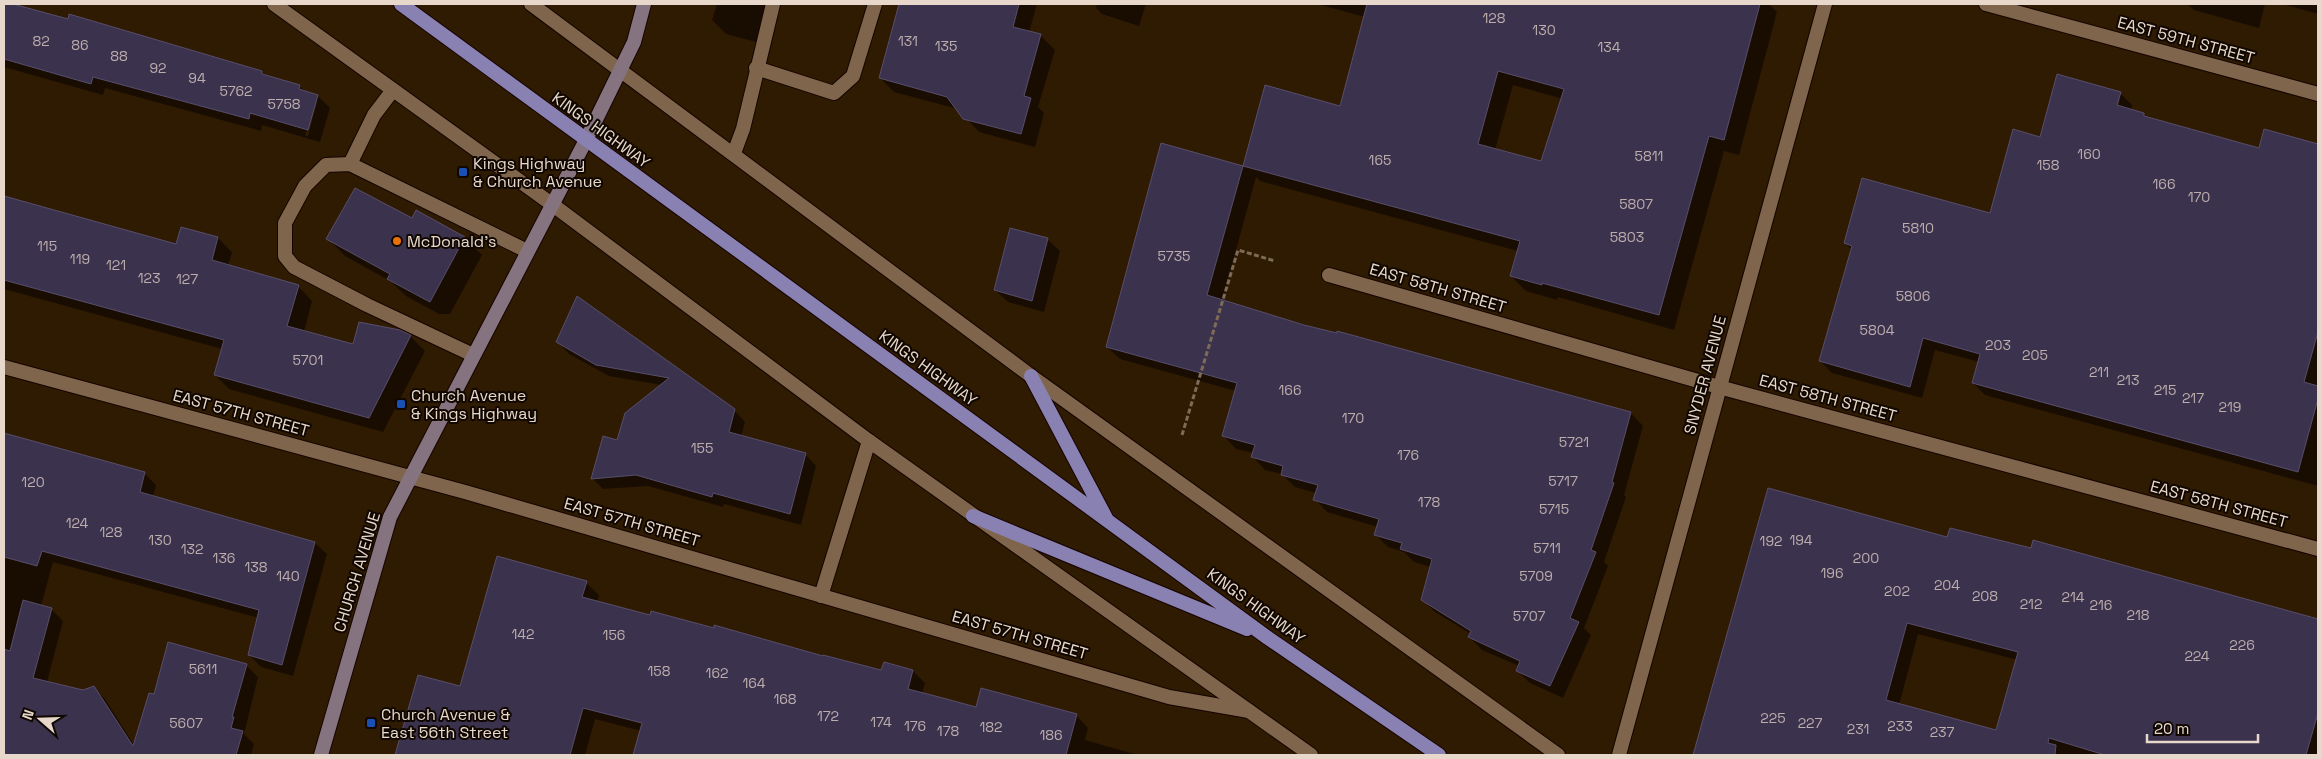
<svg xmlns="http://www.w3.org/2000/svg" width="2322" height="759" viewBox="0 0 2322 759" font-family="'Space Grotesk',sans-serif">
  <rect width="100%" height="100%" fill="#2f1a02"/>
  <g fill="#0007" fill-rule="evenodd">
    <path d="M4,4H11L68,21L262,72L267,77L300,86L306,93L318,96L330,108L320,142L262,125L261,131L105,88L103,95L4,67ZM315,102H317L308,136H305Z"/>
    <path d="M717,4H771L760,43L726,34L712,20Z"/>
    <path d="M900,4H1037L1029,32L1041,36L1055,50L1038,107L1044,113L1035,147L979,132L958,109L894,92L880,78Z"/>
    <path d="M1097,4H1146L1139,26L1102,14L1096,8Z"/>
    <path d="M1317,4H1769L1777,12L1739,155L1724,151L1674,330L1558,297L1557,300L1526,291L1511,276L1518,251L1260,181L1256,177L1222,301L1303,326L1631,413L1643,426L1624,495L1626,497L1604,562L1608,566L1584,628L1591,635L1563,698L1530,683L1517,671L1519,666L1482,650L1469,637L1471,634L1435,612L1422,599L1431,567L1414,562L1404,552L1388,547L1376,535L1378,527L1327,512L1315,499L1316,493L1295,487L1282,474L1265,470L1253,457L1254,453L1236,449L1224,436L1236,391L1120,359L1107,347L1162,145L1244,167L1266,87L1341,107L1365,17ZM1513,85L1563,99L1541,162L1495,150Z"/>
    <path d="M2187,4H2265L2259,28L2194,10Z"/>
    <path d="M2282,4H2318V14Z"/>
    <path d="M2120,93L2132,105L2131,111L2144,114L2148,119L2260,149L2265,131L2318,146V486L1985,395L1973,383L1979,362L1935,350L1922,398L1832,373L1820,361L1852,250L1845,243L1991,214L2041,138ZM2117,99H2120L2117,112L2114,111Z"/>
    <path d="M4,197L177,245L218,238L232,252L228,266L298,286L312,301L304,332L354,346L400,332L410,336L425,351L383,432L229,389L215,375L222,349L4,289Z"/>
    <path d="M464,238L482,255L450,314H439L406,296L390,281L345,256L328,239Z"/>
    <path d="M1047,239L1060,251L1044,312L1008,302L995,290Z"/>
    <path d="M578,298L734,410L745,422L741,437L805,454L816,466L801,525L724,504L723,507L648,486L603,489L592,478L662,385L609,376L569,354L558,342Z"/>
    <path d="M4,434L144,473L156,485L153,497L315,543L327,554L293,676L261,667L249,655L259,618L53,562L41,606L51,609L63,621L47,682L83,692L93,687L105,699L134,745L155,696L246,665L258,677L244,734L254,744L251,755H4Z"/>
    <path d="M1769,490L1948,538L2032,550L2034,542L2318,621V755H1694ZM1918,634L2018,660L1997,731L1899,705Z"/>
    <path d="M586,583L599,595L597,602L882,671L885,663L913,671L925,683L922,694L977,709L1076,715L1088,728L1085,740L1138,755H635L641,731L595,719L585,755H397L419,676L461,688Z"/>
  </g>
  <g fill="#3b324e" stroke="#584e6c" fill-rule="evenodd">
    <path d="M4,4H13L68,19L69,14L262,71V74L300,85L299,89L318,95L308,130L250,113L249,119L93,77L91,84L4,59Z"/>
    <path d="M899,4H1019L1013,27L1041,34L1024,96L1031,98L1021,134L963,119L947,97L879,78Z"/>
    <path d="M1367,4H1760L1724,140L1709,136L1659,315L1542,283V285L1510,276L1520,241L1243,166L1265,85L1340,106ZM1498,71L1564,89L1541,161L1478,144Z"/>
    <path d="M2057,74L2121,92L2117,105L2144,113V116L2259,148L2264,129L2318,144V332L2304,382L2318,386V399L2298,472L1972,383L1980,354L1923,338L1910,387L1819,361L1852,246L1844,243L1862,178L1990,213L2013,129L2040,137Z"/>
    <path d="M1161,143L1243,166L1207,295L1304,325L1337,333V331L1631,412L1612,482L1614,483L1591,550L1596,552L1570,618L1579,622L1550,686L1516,671L1520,661L1468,637L1471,631L1421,600L1432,559L1400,549L1402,543L1374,535L1379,519L1313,500L1318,485L1281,475L1283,466L1251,457L1255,445L1222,436L1237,383L1106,347Z"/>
    <path d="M355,188L412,218L416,210L465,237L430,302L387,279L390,274L326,239Z"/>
    <path d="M4,196L176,244L181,227L218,237L212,260L299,285L287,326L353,344L359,322L400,330L411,335L369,418L214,375L224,340L4,280Z"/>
    <path d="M1010,228L1048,238L1032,301L994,290Z"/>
    <path d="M577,296L735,409L729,432L806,453L790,514L713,493L712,497L636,475L591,479L603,436L617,440L625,413L669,378L596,365L556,342Z"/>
    <path d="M4,433L145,472L140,492L315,542L282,665L248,655L259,610L42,551L37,566L4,557Z"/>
    <path d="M1768,488L1947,537L1950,528L2031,548L2033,540L2318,619V713L2306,755H2105L2049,738L2048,743L2056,745L2055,755H1693ZM1907,623L2018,652L1996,730L1886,700Z"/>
    <path d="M497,556L587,581L582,597L650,615L651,611L714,628V625L823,656V655L881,670L884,662L913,670L908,689L939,697L976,707L981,688L1077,714L1066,755H633L642,723L583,708L570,755H395L418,675L460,686Z"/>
    <path d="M23,600L52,608L33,678L83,690L94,686L133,746L149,693L154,694L168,642L247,664L232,717H234L231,728L243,731L236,755H4V649L10,651Z"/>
  </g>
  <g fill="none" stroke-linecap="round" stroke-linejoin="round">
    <defs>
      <g id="service">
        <path d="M756,68L834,93L853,76L875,4"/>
        <path d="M734,153L743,129L773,4"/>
        <path d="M350,164L374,115L393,90"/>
        <path d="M473,355L367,305L294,267L285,256V223L305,186L326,165L350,164L527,251"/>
      </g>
      <g id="minor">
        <path d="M1986,4L2318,94"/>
        <path d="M1329,275L1719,387L2318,549"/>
        <path d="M4,367L465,492L1169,697L1249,711"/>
        <path d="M1619,755L1825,4"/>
      </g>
      <g id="tertiary">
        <path d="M274,4L553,205L869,441L1311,755"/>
        <path d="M531,4L1031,376L1558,755"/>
        <path d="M821,596L869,441"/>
      </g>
      <path id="secondary" d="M321,755L390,517L586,140L634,42L644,4"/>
      <g id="primary">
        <path d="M401,4L1268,638L1439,755"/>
        <path d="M1031,376L1106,518"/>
        <path d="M973,516L1247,629"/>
      </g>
    </defs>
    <use href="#service" stroke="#160400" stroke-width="16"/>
    <use href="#minor" stroke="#160400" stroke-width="16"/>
    <use href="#tertiary" stroke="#160400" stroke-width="16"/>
    <use href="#secondary" stroke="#160400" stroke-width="16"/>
    <use href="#primary" stroke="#160400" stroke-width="16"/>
    <path stroke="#7d6b57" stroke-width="3" stroke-dasharray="5 2.5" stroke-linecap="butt" d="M1182,435L1238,250L1275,261"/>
    <use href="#service" stroke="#7f654c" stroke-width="14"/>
    <use href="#minor" stroke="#7f654c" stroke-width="14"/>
    <use href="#tertiary" stroke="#7f654c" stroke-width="14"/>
    <use href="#secondary" stroke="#857380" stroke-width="14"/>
    <use href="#primary" stroke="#8a81b3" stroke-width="14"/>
  </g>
  <g fill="#1a4fb4" stroke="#100701" stroke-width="2">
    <rect x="458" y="167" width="10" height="10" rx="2.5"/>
    <rect x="396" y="399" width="10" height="10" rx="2.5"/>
    <rect x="366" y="718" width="10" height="10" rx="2.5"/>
  </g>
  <circle fill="#e8710a" stroke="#100701" stroke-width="2" cx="397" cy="241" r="5"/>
  <g text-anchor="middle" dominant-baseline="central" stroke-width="4" stroke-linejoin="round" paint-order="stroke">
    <g font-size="14" fill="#bcaeac">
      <text x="1494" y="18">128</text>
      <text x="1544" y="30">130</text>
      <text x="41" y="41">82</text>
      <text x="908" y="41">131</text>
      <text x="80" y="45">86</text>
      <text x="946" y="46">135</text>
      <text x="1609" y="47">134</text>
      <text x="119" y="56">88</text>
      <text x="158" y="68">92</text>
      <text x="197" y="78">94</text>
      <text x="236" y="91">5762</text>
      <text x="284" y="104">5758</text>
      <text x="2089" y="154">160</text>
      <text x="1649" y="156">5811</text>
      <text x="1380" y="160">165</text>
      <text x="2048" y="165">158</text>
      <text x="2164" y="184">166</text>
      <text x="2199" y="197">170</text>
      <text x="1636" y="204">5807</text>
      <text x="1918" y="228">5810</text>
      <text x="1627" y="237">5803</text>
      <text x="47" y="246">115</text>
      <text x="1174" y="256">5735</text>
      <text x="80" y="259">119</text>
      <text x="116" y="265">121</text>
      <text x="149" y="278">123</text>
      <text x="187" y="279">127</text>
      <text x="1913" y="296">5806</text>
      <text x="1877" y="330">5804</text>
      <text x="1998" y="345">203</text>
      <text x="2035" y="355">205</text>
      <text x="308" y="360">5701</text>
      <text x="2099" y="372">211</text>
      <text x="2128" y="380">213</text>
      <text x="1290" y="390">166</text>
      <text x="2165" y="390">215</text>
      <text x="2193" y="398">217</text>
      <text x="2230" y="407">219</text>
      <text x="1353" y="418">170</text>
      <text x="1574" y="442">5721</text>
      <text x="702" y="448">155</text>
      <text x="1408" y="455">176</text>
      <text x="1563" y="481">5717</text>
      <text x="33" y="482">120</text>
      <text x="1429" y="502">178</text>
      <text x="1554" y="509">5715</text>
      <text x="77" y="523">124</text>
      <text x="111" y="532">128</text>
      <text x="160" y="540">130</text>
      <text x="1801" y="540">194</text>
      <text x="1771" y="541">192</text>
      <text x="1547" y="548">5711</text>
      <text x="192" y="549">132</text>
      <text x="224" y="558">136</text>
      <text x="1866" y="558">200</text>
      <text x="256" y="567">138</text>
      <text x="1832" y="573">196</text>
      <text x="288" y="576">140</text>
      <text x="1536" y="576">5709</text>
      <text x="1947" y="585">204</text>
      <text x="1897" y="591">202</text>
      <text x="1985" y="596">208</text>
      <text x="2073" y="597">214</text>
      <text x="2031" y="604">212</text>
      <text x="2101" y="605">216</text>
      <text x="2138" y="615">218</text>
      <text x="1529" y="616">5707</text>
      <text x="523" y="634">142</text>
      <text x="614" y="635">156</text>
      <text x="2242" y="645">226</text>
      <text x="2197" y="656">224</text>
      <text x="203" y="669">5611</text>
      <text x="659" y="671">158</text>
      <text x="717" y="673">162</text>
      <text x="754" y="683">164</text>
      <text x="785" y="699">168</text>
      <text x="828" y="716">172</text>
      <text x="1773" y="718">225</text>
      <text x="881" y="722">174</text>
      <text x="186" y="723">5607</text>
      <text x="1810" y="723">227</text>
      <text x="915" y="726">176</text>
      <text x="1900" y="726">233</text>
      <text x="991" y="727">182</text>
      <text x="1858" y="729">231</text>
      <text x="948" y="731">178</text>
      <text x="1942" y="732">237</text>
      <text x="1051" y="735">186</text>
    </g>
    <g font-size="16" fill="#e7d8cb" stroke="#100701">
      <text transform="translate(2186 40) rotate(15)">EAST 59TH STREET</text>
      <text transform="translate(601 130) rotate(36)">KINGS HIGHWAY</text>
      <text transform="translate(1438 288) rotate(16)">EAST 58TH STREET</text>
      <text transform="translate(928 368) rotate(36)">KINGS HIGHWAY</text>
      <text transform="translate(1705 375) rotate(-75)">SNYDER AVENUE</text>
      <text transform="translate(1828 398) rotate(15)">EAST 58TH STREET</text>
      <text transform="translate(241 413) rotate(15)">EAST 57TH STREET</text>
      <text transform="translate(2219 504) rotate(15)">EAST 58TH STREET</text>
      <text transform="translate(632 522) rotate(16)">EAST 57TH STREET</text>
      <text transform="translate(357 572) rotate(-73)">CHURCH AVENUE</text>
      <text transform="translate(1256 606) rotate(36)">KINGS HIGHWAY</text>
      <text transform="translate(1020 635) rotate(16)">EAST 57TH STREET</text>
    </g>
    <g font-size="16" fill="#e7d8cb" stroke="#100701" text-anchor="start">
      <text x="473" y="163">Kings Highway<tspan x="473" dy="18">&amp; Church Avenue</tspan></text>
      <text x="407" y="241">McDonald's</text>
      <text x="411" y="395">Church Avenue<tspan x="411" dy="18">&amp; Kings Highway</tspan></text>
      <text x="381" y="714">Church Avenue &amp;<tspan x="381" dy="18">East 56th Street</tspan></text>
    </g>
  </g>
  <rect width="2322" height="759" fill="none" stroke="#e7d8cb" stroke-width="10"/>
  <g transform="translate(40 719) rotate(290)" stroke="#100701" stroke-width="4" paint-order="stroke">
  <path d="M0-4L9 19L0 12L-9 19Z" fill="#e7d8cb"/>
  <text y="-8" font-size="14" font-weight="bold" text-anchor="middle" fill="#e7d8cb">N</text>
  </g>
  <path d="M2147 734v8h111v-8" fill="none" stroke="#e7d8cb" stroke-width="2.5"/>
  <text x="2154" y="734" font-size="15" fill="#e7d8cb" stroke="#100701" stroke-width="4" paint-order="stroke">20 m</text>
</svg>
